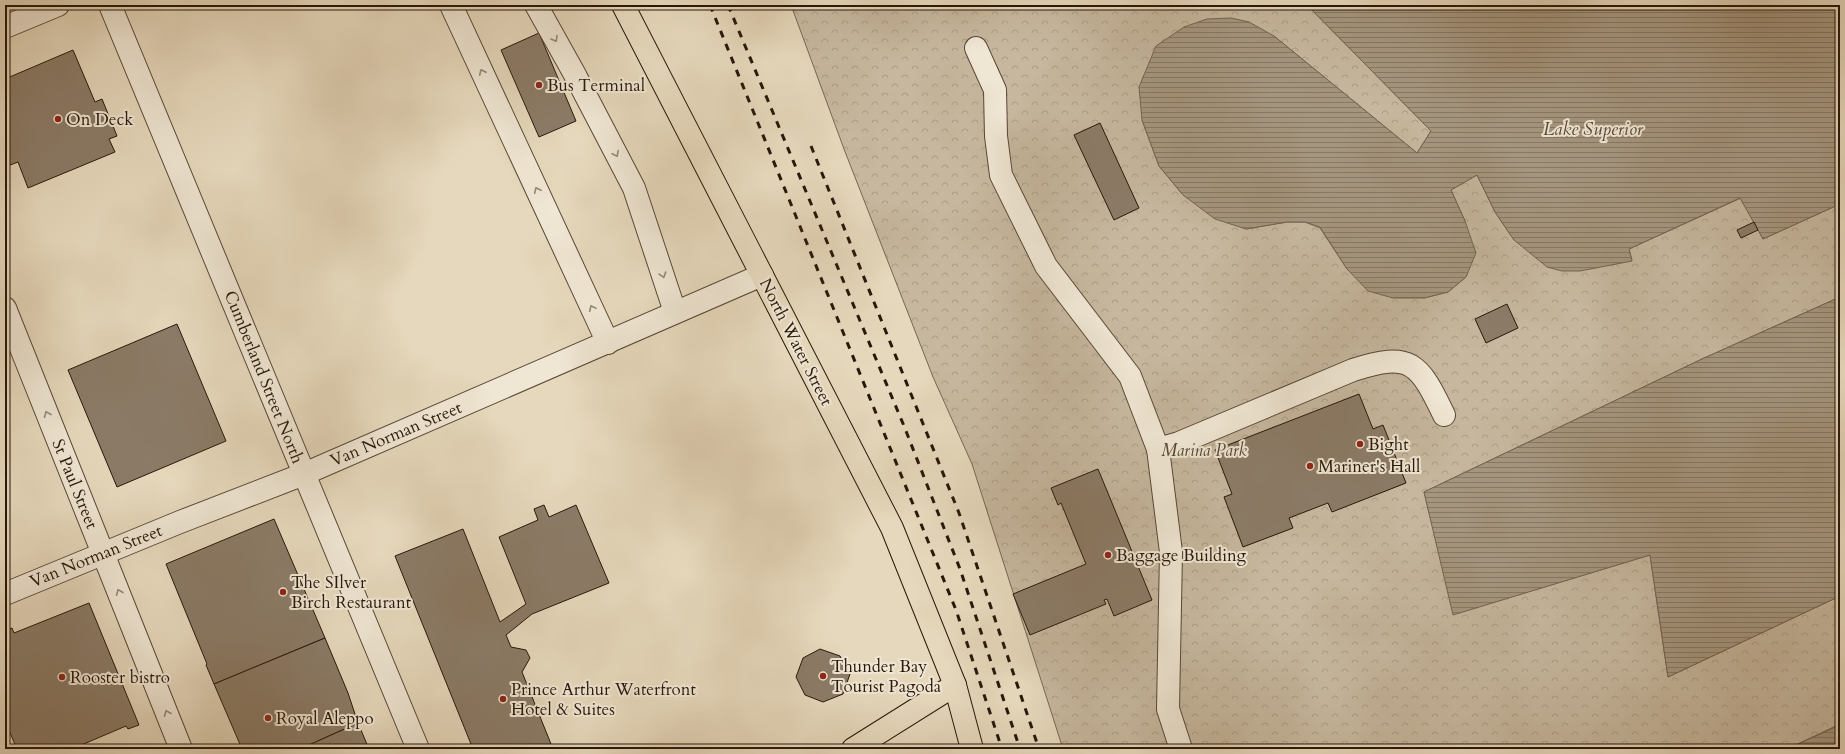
<svg xmlns="http://www.w3.org/2000/svg" width="1845" height="754" viewBox="0 0 1845 754" font-family="Cardo,serif">
  <defs>
    <pattern id="park-crowns" width="20" height="18" patternUnits="userSpaceOnUse"><rect width="20" height="18" fill="#c6b79e"/><path d="M2 6a3 3 0 1 1 6 0M12 15a3 3 0 1 1 6 0" fill="none" stroke="#aa9d87"/></pattern>
    <pattern id="water-rules" width="6" height="5" patternUnits="userSpaceOnUse"><rect width="6" height="5" fill="#a5967f"/><path d="M0 2.5h6" fill="none" stroke="#867966"/></pattern>
  </defs>
  <rect width="100%" height="100%" fill="#e6d8bc"/>
  <filter id="stains"><feTurbulence type="fractalNoise" baseFrequency=".005" numOctaves="4"/><feColorMatrix values="0 0 0 0 .2 0 0 0 0 .09 0 0 0 0 .02 0 0 0 .5 -.17"/></filter>
  <radialGradient id="worn" r=".72"><stop offset=".6" stop-color="#630" stop-opacity="0"/><stop offset="1" stop-color="#630" stop-opacity=".3"/></radialGradient>
  <path fill="url(#park-crowns)" stroke="#776754" d="M791,5H1307L1431,131L1417,153L1274,36L1142,120L1159,166L1183,195L1246,229L1287,222H1305L1320,228L1347,269L1424,298L1448,292L1466,277L1465,221L1451,190L1477,175L1495,212L1514,240L1632,260L1629,249L1741,198L1763,239L1840,204V297L1702,359L1424,492L1454,614L1650,555L1668,677L1840,596V724L1787,749H1063L972,464L933,377L844,149Z"/>
  <g fill="url(#water-rules)" stroke="#736350">
    <path d="M1307,5H1840V204L1763,239L1740,198L1629,249L1632,261L1580,271H1562L1547,267L1514,240L1495,212L1477,175L1451,190L1465,221L1476,253L1466,277L1448,292L1424,298H1393L1368,291L1347,269L1320,227L1305,222H1287L1246,229L1215,219L1183,195L1159,166L1142,120L1139,87L1156,46L1184,27L1207,19L1231,18L1249,22L1274,36L1417,153L1431,131Z"/>
    <path d="M1840,297V596L1668,677L1650,555L1453,615L1424,492L1702,359Z"/>
    <path d="M1840,725V749H1787Z"/>
  </g>
  <g fill="#8b7b67" stroke="#28170a">
    <path d="M539,33L576,121L539,137L501,50Z"/>
    <path d="M73,50L95,102L102,99L117,136L109,139L115,152L28,188L18,162L5,167V79Z"/>
    <path d="M1100,123L1139,208L1114,220L1074,135Z"/>
    <path d="M1754,222L1758,230L1741,238L1737,230Z"/>
    <path d="M1507,304L1518,328L1486,343L1475,319Z"/>
    <path d="M177,324L226,441L117,487L68,370Z"/>
    <path d="M1359,394L1373,429L1383,425L1406,483L1332,512L1328,503L1289,518L1293,528L1243,547L1224,497L1232,494L1215,450Z"/>
    <path d="M1098,469L1152,600L1114,616L1107,599L1104,600L1106,604L1030,635L1013,594L1086,564L1061,503L1058,505L1051,488Z"/>
    <path d="M544,505L549,517L576,505L609,583L532,614L506,635L511,647L526,650L530,658L522,672L553,749H473L395,556L463,529L500,622L526,604L499,537L538,520L534,509Z"/>
    <path d="M274,519L325,638L214,684L206,665L207,664L166,564Z"/>
    <path d="M89,603L139,725L128,729L126,726L72,749H17L5,721V631L12,628L14,633Z"/>
    <path d="M325,638L348,693L358,723L300,749H242L214,684Z"/>
    <path d="M820,649L840,656L850,674L843,694L823,702L805,695L796,677L803,658Z"/>
    <path d="M358,723L369,749H300Z"/>
  </g>
  <g fill="none" stroke-linecap="round" stroke-linejoin="round">
    <defs>
      <g id="minor">
        <path d="M110,5L418,749"/>
        <path d="M451,5L608,343"/>
        <path d="M536,5L574,73L634,188L675,312"/>
        <path d="M5,27L58,5"/>
        <path d="M976,48L995,90L996,136L1001,175L1046,266L1130,376L1158,449L1171,552L1168,709L1181,749"/>
        <path d="M5,308L181,749"/>
        <path d="M1158,449L1179,443L1353,370C1411,351 1419,363 1444,415"/>
        <path d="M5,594L180,522L304,474L762,275"/>
      </g>
      <g id="major">
        <path d="M623,5L892,528L955,685L972,749"/>
        <path d="M853,749L955,685"/>
      </g>
    </defs>
    <use href="#minor" stroke="#584736" stroke-width="24"/>
    <use href="#major" stroke="#28170a" stroke-width="24"/>
    <use href="#minor" stroke="#efe6d3" stroke-width="22"/>
    <use href="#major" stroke="#e6d8bc" stroke-width="22"/>
    <g stroke="#28170a" stroke-width="3" stroke-dasharray="7 7" stroke-linecap="butt">
      <path d="M710,5L956,610L1002,749"/>
      <path d="M728,5L904,426L960,569L1020,749"/>
      <path d="M811,146L959,513L1039,749"/>
    </g>
  </g>
  <defs><path id="oneway-chevron" d="M-2-3.5L2.5 0L-2 3.5" fill="none" stroke-width="1.6" stroke-linecap="round" stroke-linejoin="round"/></defs>
  <g stroke="#958979">
    <use href="#oneway-chevron" transform="translate(555 39) rotate(60)"/>
    <use href="#oneway-chevron" transform="translate(482 72) rotate(-115)"/>
    <use href="#oneway-chevron" transform="translate(616 154) rotate(63)"/>
    <use href="#oneway-chevron" transform="translate(537 190) rotate(-115)"/>
    <use href="#oneway-chevron" transform="translate(663 275) rotate(72)"/>
    <use href="#oneway-chevron" transform="translate(592 308) rotate(-115)"/>
    <use href="#oneway-chevron" transform="translate(47 414) rotate(-112)"/>
    <use href="#oneway-chevron" transform="translate(119 592) rotate(-112)"/>
    <use href="#oneway-chevron" transform="translate(167 713) rotate(-112)"/>
  </g>
  <g fill="#8f2418" stroke="#efe6d3" stroke-width="1.5">
    <circle cx="539" cy="85" r="4"/>
    <circle cx="58" cy="119" r="4"/>
    <circle cx="1360" cy="444" r="4"/>
    <circle cx="1310" cy="466" r="4"/>
    <circle cx="1108" cy="555" r="4"/>
    <circle cx="283" cy="592" r="4"/>
    <circle cx="823" cy="676" r="4"/>
    <circle cx="62" cy="677" r="4"/>
    <circle cx="503" cy="699" r="4"/>
    <circle cx="268" cy="718" r="4"/>
  </g>
  <g text-anchor="middle" dominant-baseline="central" stroke-width="4" stroke-linejoin="round" paint-order="stroke">
    <g font-size="17" fill="#28170a" stroke="#efe6d3" text-anchor="start">
      <text x="547" y="85">Bus Terminal</text>
      <text x="66" y="119">On Deck</text>
      <text x="1368" y="444">Bight</text>
      <text x="1318" y="466">Mariner's Hall</text>
      <text x="1116" y="555">Baggage Building</text>
      <text x="291" y="582">The SIlver<tspan x="291" dy="20">Birch Restaurant</tspan></text>
      <text x="831" y="666">Thunder Bay<tspan x="831" dy="20">Tourist Pagoda</tspan></text>
      <text x="70" y="677">Rooster bistro</text>
      <text x="511" y="689">Prince Arthur Waterfront<tspan x="511" dy="20">Hotel &amp; Suites</tspan></text>
      <text x="276" y="718">Royal Aleppo</text>
    </g>
    <g font-size="17" fill="#28170a" stroke="#efe6d3">
      <text transform="translate(796 342) rotate(63)">North Water Street</text>
      <text transform="translate(264 377) rotate(68)">Cumberland Street North</text>
      <text transform="translate(396 434) rotate(-23)">Van Norman Street</text>
      <text transform="translate(75 484) rotate(68)">St Paul Street</text>
      <text transform="translate(96 556) rotate(-22)">Van Norman Street</text>
    </g>
    <g font-size="17" font-style="italic" fill="#574736" stroke="#efe6d3">
      <text x="1204" y="450">Marina Park</text>
    </g>
    <g font-size="18" font-style="italic" fill="#5a4a39" stroke="#efe6d3">
      <text x="1593" y="129">Lake Superior</text>
    </g>
  </g>
  <rect width="1845" height="754" fill="none" stroke="#e6d8bc" stroke-width="20"/>
  <rect x="6" y="6" width="1833" height="742" fill="none" stroke="#28170a" stroke-width="2"/>
  <rect x="10" y="10" width="1825" height="734" fill="none" stroke="#28170a"/>
  <rect width="100%" height="100%" filter="url(#stains)"/>
  <rect width="100%" height="100%" fill="url(#worn)"/>
</svg>
